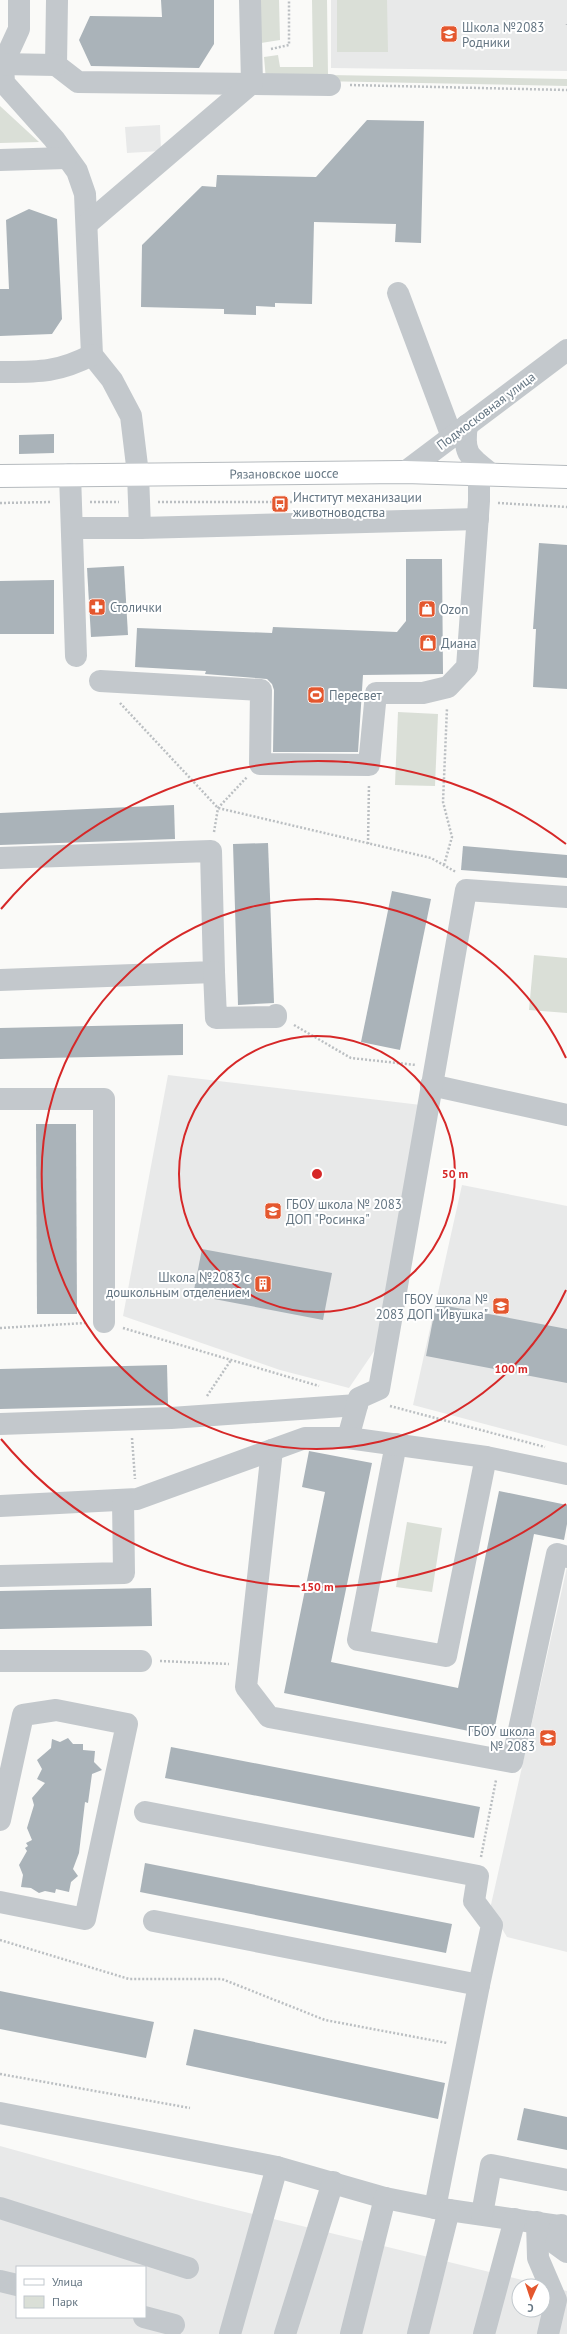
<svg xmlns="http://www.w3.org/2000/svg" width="567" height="2334" viewBox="0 0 567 2334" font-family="'PT Sans',sans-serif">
  <rect width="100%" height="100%" fill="#fafaf8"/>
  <g fill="#e8e9e9" fill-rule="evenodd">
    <path d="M331,0H567V71L331,68Z"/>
    <path d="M160,125L161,151L127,153L125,127Z"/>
    <path d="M168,1075L421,1105L385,1335L349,1388L280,1370L123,1316Z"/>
    <path d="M462,1185L567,1206V1446L413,1405Z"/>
    <path d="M567,1567V1952L507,1937L490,1909Z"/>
    <path d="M0,2146L196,2200L567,2291V2334H0ZM17,2267H145V2317H17ZM519,2286H543V2310H519Z"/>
  </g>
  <g fill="#dadfd7">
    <path d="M260,0H279L280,40L261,43Z"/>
    <path d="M312,0H327L328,75L567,79V86L266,80L264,57L278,55L280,67H313Z"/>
    <path d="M337,0H387L388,52H337Z"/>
    <path d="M0,106L39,142L0,143Z"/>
    <path d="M398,712L438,714L435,786L395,785Z"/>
    <path d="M534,955L567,958V1013L529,1010Z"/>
    <path d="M407,1522L442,1528L432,1592L396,1587Z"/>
  </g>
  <g fill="#aab3b9">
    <path d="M161,0H214V44L199,68L91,66L79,40L90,16L162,17Z"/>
    <path d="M367,120L424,121L421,243L395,242L396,224L314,222L312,304L275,303V307L256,306V315L224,314V309L141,307L142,245L202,186L216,187L217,175L316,177Z"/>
    <path d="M29,209L57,219L62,319L52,334L0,336V289H9L6,220Z"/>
    <path d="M54,434V453L19,454V435Z"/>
    <path d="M539,543L567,545V689L533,687L536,629H533Z"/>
    <path d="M406,559H442L443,674L363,675L358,752H273L274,690L272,684L267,679L205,674L206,671L135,667L137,628L272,633L273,627L397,632L406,621Z"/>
    <path d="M124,566L128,635L91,637L87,568Z"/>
    <path d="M54,580V634H0V581Z"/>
    <path d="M174,805L175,839L0,845V813Z"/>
    <path d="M268,843L274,1003L238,1005L233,844Z"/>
    <path d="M463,846L567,855V878L461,870Z"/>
    <path d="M392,891L431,899L400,1050L361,1042Z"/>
    <path d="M183,1024V1055L0,1059V1028Z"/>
    <path d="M36,1124H76L77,1314H37Z"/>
    <path d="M202,1249L332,1273L323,1320L193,1295Z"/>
    <path d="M436,1304L567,1329V1383L426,1356Z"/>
    <path d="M167,1365L168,1405L0,1409V1369Z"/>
    <path d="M309,1451L372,1463L331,1662L458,1688L499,1491L567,1505V1524L564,1540L534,1534L493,1736L284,1693L325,1492L302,1487Z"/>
    <path d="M151,1588L152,1626L0,1629V1591Z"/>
    <path d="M68,1738L73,1744H83V1750L95,1751L94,1762L102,1770L92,1774L88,1803L85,1802L79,1853L73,1869L78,1876L71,1882L69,1892L56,1889L55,1893L45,1891L39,1893L31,1888L21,1887L23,1875L19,1865L27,1851L25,1848L28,1846L26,1843L32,1840L27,1828L34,1805L32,1798L45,1783L37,1779L42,1769L37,1760L51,1748L52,1739L60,1742Z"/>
    <path d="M171,1747L480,1807L474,1838L165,1778Z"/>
    <path d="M145,1863L452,1924L446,1953L140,1892Z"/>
    <path d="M0,1991L154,2022L146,2058L0,2029Z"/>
    <path d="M194,2029L445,2083L438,2119L186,2065Z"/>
    <path d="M524,2108L567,2117V2150L517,2140Z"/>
  </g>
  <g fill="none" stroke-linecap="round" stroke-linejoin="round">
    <defs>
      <g id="major">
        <path id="s1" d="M0,476L405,472L567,477"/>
      </g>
    </defs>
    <use href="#major" stroke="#b5babe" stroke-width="24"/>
    <g stroke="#bbbfc2" stroke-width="2.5" stroke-dasharray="2 2" stroke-linecap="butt">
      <path d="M567,24V25"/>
      <path d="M271,49L289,45V0"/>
      <path d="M350,85L567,90"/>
      <path d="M90,502H119"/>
      <path d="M158,502H301"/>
      <path d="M0,503L51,502"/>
      <path d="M498,503L567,507"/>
      <path d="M120,703L218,808L431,858L456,872"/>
      <path d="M214,832L218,808L247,777"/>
      <path d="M368,844L369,784"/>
      <path d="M444,865L452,837L443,802L447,708"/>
      <path d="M294,1025L351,1058L416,1065"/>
      <path d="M0,1328L85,1323"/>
      <path d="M123,1328L319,1386"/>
      <path d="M207,1396L231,1360"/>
      <path d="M390,1406L545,1447"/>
      <path d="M132,1438L135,1479"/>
      <path d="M160,1661L229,1664"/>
      <path d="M481,1857L496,1780"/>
      <path d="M0,1940L129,1979H222L325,2020L447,2043"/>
      <path d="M0,2074L190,2108"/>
    </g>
    <g stroke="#c3c8cc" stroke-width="22">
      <path d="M19,0V29L3,64L4,83L54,139L77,171L85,194L92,355L112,380L131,416L138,474L140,528"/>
      <path d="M57,0L56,65L78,82L330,85"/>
      <path d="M0,64L56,65"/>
      <path d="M0,160L66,158"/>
      <path d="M87,224L252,83L250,0"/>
      <path d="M398,293L452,437"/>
      <path d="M0,372C38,372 57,373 92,355"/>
      <path d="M467,425C463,453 468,456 490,473"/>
      <path d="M405,472L567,350"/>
      <path d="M70,474L76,656"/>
      <path d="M72,528H140L478,519"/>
      <path d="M100,681L261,690L260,764L369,765L376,693H423L448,687L467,667L479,501V474"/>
      <path d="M0,858L211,851L214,972L0,980"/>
      <path d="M214,972L216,1018L276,1017V1015"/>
      <path d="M431,1085L567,1115"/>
      <path d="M0,1099H104V1322"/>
      <path d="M0,1424L171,1418L357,1405"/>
      <path d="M348,1438L359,1398L379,1389L466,890L567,897"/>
      <path d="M396,1444L358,1640L446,1656L486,1457"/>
      <path d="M272,1450L246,1687L269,1717L512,1762L557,1554L567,1557"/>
      <path d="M0,1506L137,1499L305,1438H348L486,1457L567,1474"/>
      <path d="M0,1576L124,1573L123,1500"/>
      <path d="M0,1661H141"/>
      <path d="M145,1812L478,1876L474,1901L492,1925L479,1985"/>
      <path d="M0,1820L23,1715L56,1710L127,1724L85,1919L0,1902"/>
      <path d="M154,1921L479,1985L435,2208"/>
      <path d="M0,2113L277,2167L385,2198L435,2208L567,2227"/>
      <path d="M0,2208L188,2268"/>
      <path d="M482,2214L491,2165L567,2180"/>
      <path d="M537,2222L538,2258L556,2300L548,2334"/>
      <path d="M561,2225L556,2244L567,2252"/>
      <path d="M0,2281L17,2285"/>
      <path d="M144,2317L174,2325"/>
      <path d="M230,2334L277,2167"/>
      <path d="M285,2334L333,2182"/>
      <path d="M351,2334L385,2198"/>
      <path d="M418,2334L449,2210"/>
      <path d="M484,2334L515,2219"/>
    </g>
    <use href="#major" stroke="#fff" stroke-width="22"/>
  </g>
  <g fill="none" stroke="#d62828" stroke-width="2">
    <circle cx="317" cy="1174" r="138"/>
    <path d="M566 1290A275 275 0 1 1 566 1058"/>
    <path d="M566 1504A413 413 0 0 1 1 1439M1 909A413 413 0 0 1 566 844"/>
  </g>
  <defs>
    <symbol id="school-square" viewBox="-11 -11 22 22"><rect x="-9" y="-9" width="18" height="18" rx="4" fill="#e4572e" stroke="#fff"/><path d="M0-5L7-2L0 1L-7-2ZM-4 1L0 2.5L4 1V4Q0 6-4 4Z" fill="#fff"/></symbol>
    <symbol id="bus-square" viewBox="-11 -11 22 22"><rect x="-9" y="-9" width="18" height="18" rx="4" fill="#e4572e" stroke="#fff"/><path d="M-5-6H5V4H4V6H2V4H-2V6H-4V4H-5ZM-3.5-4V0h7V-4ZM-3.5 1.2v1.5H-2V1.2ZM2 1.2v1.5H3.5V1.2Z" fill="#fff"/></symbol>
    <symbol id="pharmacy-square" viewBox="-11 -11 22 22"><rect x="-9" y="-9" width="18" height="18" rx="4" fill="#e4572e" stroke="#fff"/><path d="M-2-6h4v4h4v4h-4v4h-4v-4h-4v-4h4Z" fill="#fff"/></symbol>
    <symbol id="shop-square" viewBox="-11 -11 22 22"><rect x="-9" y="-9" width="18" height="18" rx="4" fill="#e4572e" stroke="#fff"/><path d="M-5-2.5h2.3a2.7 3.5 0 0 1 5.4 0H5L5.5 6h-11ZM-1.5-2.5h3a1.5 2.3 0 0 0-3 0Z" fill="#fff"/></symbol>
    <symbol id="stadium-square" viewBox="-11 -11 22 22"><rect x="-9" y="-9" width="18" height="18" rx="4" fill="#e4572e" stroke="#fff"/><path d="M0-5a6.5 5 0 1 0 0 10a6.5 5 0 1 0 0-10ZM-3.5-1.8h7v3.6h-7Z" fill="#fff"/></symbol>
    <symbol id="building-square" viewBox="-11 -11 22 22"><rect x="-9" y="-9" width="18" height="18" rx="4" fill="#e4572e" stroke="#fff"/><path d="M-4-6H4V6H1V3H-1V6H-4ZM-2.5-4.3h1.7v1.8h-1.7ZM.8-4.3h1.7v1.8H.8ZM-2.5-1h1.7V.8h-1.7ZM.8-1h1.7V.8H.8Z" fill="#fff"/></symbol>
  </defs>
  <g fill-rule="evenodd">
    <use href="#school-square" x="439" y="24" width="20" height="20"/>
    <use href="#bus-square" x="270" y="494" width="20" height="20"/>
    <use href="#pharmacy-square" x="87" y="597" width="20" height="20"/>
    <use href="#shop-square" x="417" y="599" width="20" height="20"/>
    <use href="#shop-square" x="418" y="633" width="20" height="20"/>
    <use href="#stadium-square" x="306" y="685" width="20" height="20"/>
    <use href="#school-square" x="263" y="1201" width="20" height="20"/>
    <use href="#building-square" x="253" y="1274" width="20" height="20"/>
    <use href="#school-square" x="491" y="1296" width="20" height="20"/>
    <use href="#school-square" x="538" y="1728" width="20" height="20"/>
  </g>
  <g text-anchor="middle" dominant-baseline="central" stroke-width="4" stroke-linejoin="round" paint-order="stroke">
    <g font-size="13" fill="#657683" stroke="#fff" text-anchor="start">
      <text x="462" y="27">Школа №2083<tspan x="462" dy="15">Родники</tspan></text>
      <text x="293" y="497">Институт механизации<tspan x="293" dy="15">животноводства</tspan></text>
      <text x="110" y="607">Столички</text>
      <text x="440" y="609">Ozon</text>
      <text x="441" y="643">Диана</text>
      <text x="329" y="695">Пересвет</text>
      <text x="286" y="1204">ГБОУ школа № 2083<tspan x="286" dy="15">ДОП "Росинка"</tspan></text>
      <text x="250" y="1277" text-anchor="end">Школа №2083 с<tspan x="250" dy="15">дошкольным отделением</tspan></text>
      <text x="488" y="1299" text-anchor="end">ГБОУ школа №<tspan x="488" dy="15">2083 ДОП "Ивушка"</tspan></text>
      <text x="535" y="1731" text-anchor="end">ГБОУ школа<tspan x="535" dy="15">№ 2083</tspan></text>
    </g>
    <g font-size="13" fill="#657683" stroke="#fff">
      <text transform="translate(486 411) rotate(-37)">Подмосковная улица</text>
      <text stroke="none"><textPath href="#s1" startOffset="284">Рязановское шоссе</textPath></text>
    </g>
  </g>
  <circle cx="317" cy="1174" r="6" fill="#d62828" stroke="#fff" stroke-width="2"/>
  <g font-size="12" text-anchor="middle" font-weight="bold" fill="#d62828" stroke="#fff" stroke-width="4" stroke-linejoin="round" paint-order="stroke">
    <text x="455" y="1178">50 m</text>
    <text x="511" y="1373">100 m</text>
    <text x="317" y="1591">150 m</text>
  </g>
  <rect x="16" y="2266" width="130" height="52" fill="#ffffff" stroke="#c1c8cd"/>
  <rect x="24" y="2279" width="20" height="6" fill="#ffffff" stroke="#c1c8cd"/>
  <text x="52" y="2286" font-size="12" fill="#657683">Улица</text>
  <rect x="24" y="2296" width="20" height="12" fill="#dadfd7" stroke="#c1c8cd"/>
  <text x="52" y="2306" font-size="12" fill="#657683">Парк</text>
  <g transform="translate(531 2298) rotate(183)"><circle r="19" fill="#ffffff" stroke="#c1c8cd"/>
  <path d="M0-3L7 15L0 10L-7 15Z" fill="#e4572e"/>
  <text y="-6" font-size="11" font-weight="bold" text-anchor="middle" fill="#657683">С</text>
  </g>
</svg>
